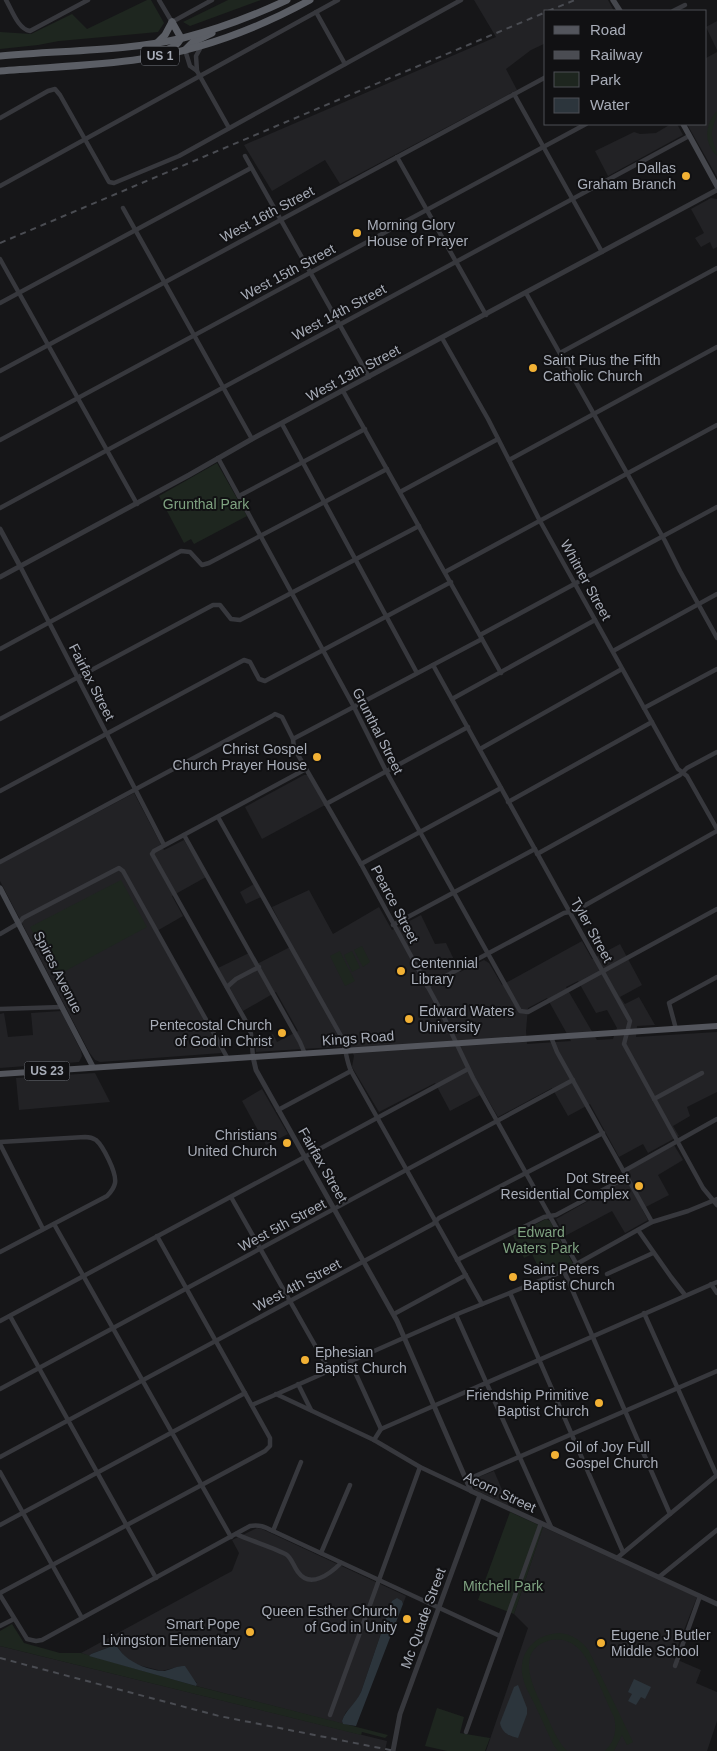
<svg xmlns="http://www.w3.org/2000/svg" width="717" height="1751" viewBox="0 0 717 1751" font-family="Arial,sans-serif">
  <rect width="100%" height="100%" fill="#161618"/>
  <g fill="#222225" fill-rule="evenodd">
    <path d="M474,0H608L614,11H546V43L531,50L506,69L517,90L340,184L325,160L272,191L244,145L496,37Z"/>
    <path d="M717,21V50L706,27Z"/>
    <path d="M717,52V177L687,124H706V58Z"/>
    <path d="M671,124H677L683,135L608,176L595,151L634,132L640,134L656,133Z"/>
    <path d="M711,198L717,199V247L713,249L710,242L701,247L695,238L704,233L691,209Z"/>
    <path d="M304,775H308L325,805L262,839L245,807Z"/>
    <path d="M134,793L164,850L184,840L206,877L172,896L183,916L155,932L222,1053L100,1062L95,1060L89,1052L0,881V864Z"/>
    <path d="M254,884L261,897L246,904L240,892Z"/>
    <path d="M309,890L333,934L379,907L392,930L421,915L435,944L446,943L460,972L484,960L489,963L502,985L582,941L592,959L620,944L642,985L620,997L625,1004L639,997L655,1025L637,1026L636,1037L717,1032V1092L687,1107L690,1116L673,1126L679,1136L648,1153L643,1144L619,1157L590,1104L568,1116L552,1088L498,1117L484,1093L450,1111L435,1083L379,1112L352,1067L354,1056L350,1046L256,1052L255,1041L273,1034L277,1042L298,1031L276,992L243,1011L218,968L249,953L255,965L292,946L272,907ZM578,981L596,1013L607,1010L617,1028L613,1039L597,1040L566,987ZM547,998L571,1041L527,1044L526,1031L528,1008Z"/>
    <path d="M61,1011L81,1051L82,1056L79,1062L0,1068V1014L4,1013L8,1037L33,1035L31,1013Z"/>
    <path d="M95,1073L110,1102L19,1110L16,1078Z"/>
    <path d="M262,1089L288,1134L266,1145L242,1101Z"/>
    <path d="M674,1145L683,1160L658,1175L669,1195L642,1209L648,1220L625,1233L612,1211L565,1236L556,1219L631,1177L628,1171Z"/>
    <path d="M494,1471L509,1506L475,1490L471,1480Z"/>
    <path d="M543,1527L697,1597L673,1658L701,1670L696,1683L717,1692V1721L707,1751H486L528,1628L514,1614Z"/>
    <path d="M257,1528L262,1529L406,1596L403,1604L402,1601L390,1607L361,1692L356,1703L346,1712L342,1721L343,1724L196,1686L197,1683L181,1666L162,1671L142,1666L133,1663L123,1655L117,1646L115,1645L91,1654L89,1656L81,1653L232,1571L239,1553L232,1540Z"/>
    <path d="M0,1646L387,1741L385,1751H0Z"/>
  </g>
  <g fill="#1e261f">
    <path d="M147,0H151L164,23L158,32L59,41L38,45L0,49V32L31,34L72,14L87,29Z"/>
    <path d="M228,0H261L190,26L183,22Z"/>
    <path d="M717,111C717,120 711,127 712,136C713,144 717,149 717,156C704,143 704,125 717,111Z"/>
    <path d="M217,463L247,516L194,544L191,539L184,543L159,496Z"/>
    <path d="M121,880L147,927L56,976L30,927Z"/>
    <path d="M362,946L370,962L363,967L354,950Z"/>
    <path d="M340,951L347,966L343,968L347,966L355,981L345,986L330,956Z"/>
    <path d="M352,951L360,968L352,972L344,955Z"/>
    <path d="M546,1219L550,1221L573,1264L543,1277L532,1254L524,1258L513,1236Z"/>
    <path d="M510,1512L543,1527L514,1614L478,1600Z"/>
    <path d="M12,1624L24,1643L60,1653H81L196,1686L388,1735L385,1738L362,1732L361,1735L0,1646V1631Z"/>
    <path d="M559,1633C572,1634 582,1641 589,1651L633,1742L627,1745L622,1735L614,1751H605C615,1741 617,1730 614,1717C606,1701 590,1659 579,1649C571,1641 561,1638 551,1640C511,1650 536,1692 546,1714C552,1727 557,1741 567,1751H558L554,1746C547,1732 541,1717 534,1703C530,1695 525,1687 523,1678C517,1653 535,1634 559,1633Z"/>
    <path d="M437,1708L464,1717L460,1733L490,1738L485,1751H447L425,1746Z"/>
  </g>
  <g fill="#2c353c">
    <path d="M397,1598L402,1601L403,1604L356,1726L343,1724L342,1721C346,1709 355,1705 361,1692L390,1607L392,1601Z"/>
    <path d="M115,1645C119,1648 121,1653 125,1656C134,1664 149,1670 162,1671C169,1671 177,1665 185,1666L197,1684L196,1686L89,1656L91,1654Z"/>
    <path d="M634,1679L651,1687L645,1699L641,1697L636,1705L628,1701L632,1694L628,1692Z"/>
    <path d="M518,1685L527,1708V1714L518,1738C509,1736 502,1733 500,1723L514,1687Z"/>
  </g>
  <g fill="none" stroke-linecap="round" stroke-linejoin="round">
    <g stroke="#37383d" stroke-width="4.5">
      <path d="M6,0C12,10 18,29 30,31L88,0"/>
      <path d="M159,0L172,22L212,0"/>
      <path d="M673,11L685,5"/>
      <path d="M316,12L345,64"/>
      <path d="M201,47L196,56L197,71L229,128"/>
      <path d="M185,50L190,66L197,71"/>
      <path d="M514,94L602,252"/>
      <path d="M0,118L48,91L55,89L60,95L109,182L114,183L179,156L461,0"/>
      <path d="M245,156L369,377"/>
      <path d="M397,157L486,315"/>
      <path d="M0,186L338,0"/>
      <path d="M123,208L252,439"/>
      <path d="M0,259L137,504"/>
      <path d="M526,293L665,541L680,571L717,638"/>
      <path d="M0,303L251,168"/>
      <path d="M442,338L488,419L540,521L678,769L687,776L717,829"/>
      <path d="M560,353L717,268"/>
      <path d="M0,371L546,77"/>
      <path d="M343,391L501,673"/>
      <path d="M282,424L417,673"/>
      <path d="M0,440L586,124"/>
      <path d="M218,458L354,707L386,771L520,1011L528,1012L717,909"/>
      <path d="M509,460L717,347"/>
      <path d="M400,492L498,439"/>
      <path d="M239,496L365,429"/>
      <path d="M0,508L689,136"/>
      <path d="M20,566L164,845"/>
      <path d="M445,572L717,425"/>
      <path d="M480,635L717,507"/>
      <path d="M0,649L181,551L190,552L202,565L209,563L387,469"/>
      <path d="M613,651L717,594"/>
      <path d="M433,665L630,1021L624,1044L703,1188L717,1205"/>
      <path d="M452,699L595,620"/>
      <path d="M644,708L717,669"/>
      <path d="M0,719L213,605H220L231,619L240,620L419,526"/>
      <path d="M293,739L482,639"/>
      <path d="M480,749L622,669"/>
      <path d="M0,791L244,660L250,662L259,679L265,681L451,582"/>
      <path d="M508,802L652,722"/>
      <path d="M326,804L468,727"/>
      <path d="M218,817L341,1036C346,1048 346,1060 351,1071L482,1304"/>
      <path d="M184,835L300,1042L305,1054"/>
      <path d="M537,854L680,775L687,768L717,752"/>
      <path d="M0,862L272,716L275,714L282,717L293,739L294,748L361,864L441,1011L473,1078L576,1263"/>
      <path d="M361,864L501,788"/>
      <path d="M393,925L535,849"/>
      <path d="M0,934L19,923L23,918L119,868L123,871L228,1059"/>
      <path d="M427,986L564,913L575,911L717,831"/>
      <path d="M227,987L236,979L259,967"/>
      <path d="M0,1009L62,1007"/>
      <path d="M676,1029L669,1003L717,977"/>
      <path d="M551,1037L557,1052L652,1222"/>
      <path d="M253,1057L251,1034L248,1025L152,854L154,851L306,769"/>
      <path d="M654,1099L702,1073"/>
      <path d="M278,1110L351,1071"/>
      <path d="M0,1142L85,1137C89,1137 93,1138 96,1140C103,1146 117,1173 115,1183C114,1188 111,1192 107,1196L0,1252"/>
      <path d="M0,1144L43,1229"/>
      <path d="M624,1171L717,1119"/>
      <path d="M231,1197L329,1370"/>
      <path d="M54,1224L231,1537"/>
      <path d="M638,1230L671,1277L685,1295"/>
      <path d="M457,1260L544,1217L556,1215L627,1177"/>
      <path d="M564,1271L670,1514"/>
      <path d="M607,1274L653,1253"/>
      <path d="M711,1284L717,1293"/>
      <path d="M510,1293L623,1552"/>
      <path d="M644,1313L717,1476"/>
      <path d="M394,1314L466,1275"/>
      <path d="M456,1315L551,1527"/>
      <path d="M10,1316L156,1578"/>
      <path d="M0,1321L468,1069"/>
      <path d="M350,1361L381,1429"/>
      <path d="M298,1384L311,1410"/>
      <path d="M0,1389L573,1080"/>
      <path d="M276,1394L374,1440L420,1467L471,1491"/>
      <path d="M252,1405L460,1313L564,1271L652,1222L688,1211L717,1199"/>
      <path d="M374,1440L381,1429L717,1282"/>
      <path d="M0,1457L433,1224L439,1218L603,1133"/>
      <path d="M0,1472L82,1618"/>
      <path d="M466,1480L717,1371"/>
      <path d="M0,1525L245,1393"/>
      <path d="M273,1531L301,1462"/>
      <path d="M236,1534C246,1539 280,1550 287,1555C292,1559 294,1567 298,1572C310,1589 330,1574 341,1563"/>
      <path d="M321,1553L350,1485"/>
      <path d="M617,1558L717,1475"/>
      <path d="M659,1577L717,1530"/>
      <path d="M0,1593L265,1451L270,1446V1438L157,1236"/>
      <path d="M0,1595L27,1639L36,1641L42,1640L250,1526C259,1524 265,1527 273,1531L500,1636"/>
      <path d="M0,1626L14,1619"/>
      <path d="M675,1666L700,1596"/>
      <path d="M330,1715L420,1467"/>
      <path d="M466,1732L541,1523"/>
    </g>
    <g stroke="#37383d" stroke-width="5">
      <path d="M0,529L20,566"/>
      <path d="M0,577L189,475L252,439L717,190"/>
      <path d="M253,1057L256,1070L397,1321L471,1491L717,1604"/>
      <path d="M393,1751L400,1714L480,1495"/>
    </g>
    <g stroke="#45474d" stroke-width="5.5">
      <path d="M613,0L620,11"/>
      <path d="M683,124L717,186"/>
      <path d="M0,888L93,1067"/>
    </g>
    <path stroke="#53555c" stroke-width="6" d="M0,1074L717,1026"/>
    <g stroke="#5b5e65" stroke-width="7">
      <path d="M158,42L165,35L172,22"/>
      <path d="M185,50L193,42L212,33"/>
      <path d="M158,53C167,49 177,48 181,38L172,22"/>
      <path d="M0,56C60,50 123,52 183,38C218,29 253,16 287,0"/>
      <path d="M0,71C47,67 95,66 141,59C202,50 257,29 310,0"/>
    </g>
    <g stroke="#4a4c52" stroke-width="2" stroke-dasharray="6 5" stroke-linecap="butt">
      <path d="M548,11L575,0"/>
      <path d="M0,243L546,12"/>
      <path d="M0,1658L219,1716L395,1751"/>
    </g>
  </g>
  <g fill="#f2b134" stroke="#111113" stroke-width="2">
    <circle cx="686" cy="176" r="5"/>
    <circle cx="357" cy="233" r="5"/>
    <circle cx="533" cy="368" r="5"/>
    <circle cx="317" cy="757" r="5"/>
    <circle cx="401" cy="971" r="5"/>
    <circle cx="409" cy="1019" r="5"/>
    <circle cx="282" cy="1033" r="5"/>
    <circle cx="287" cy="1143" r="5"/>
    <circle cx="639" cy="1186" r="5"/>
    <circle cx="513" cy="1277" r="5"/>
    <circle cx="305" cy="1360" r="5"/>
    <circle cx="599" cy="1403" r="5"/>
    <circle cx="555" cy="1455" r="5"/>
    <circle cx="407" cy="1619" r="5"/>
    <circle cx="250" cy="1632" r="5"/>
    <circle cx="601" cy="1643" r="5"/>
  </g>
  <g text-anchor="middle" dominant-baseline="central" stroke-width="4" stroke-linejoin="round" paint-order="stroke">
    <g fill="#111113" stroke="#7b7e86" stroke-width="1">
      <rect x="141" y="46.5" width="38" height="19" rx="4"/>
      <rect x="24.5" y="1061.5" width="45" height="19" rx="4"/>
    </g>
    <g font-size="12" font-weight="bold" fill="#a8adb8">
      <text x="160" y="56">US 1</text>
      <text x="47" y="1071">US 23</text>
    </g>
    <g font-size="14" fill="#a8adb8" stroke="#111113" text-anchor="end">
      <text x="676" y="168">Dallas<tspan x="676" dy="16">Graham Branch</tspan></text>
      <text x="367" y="225" text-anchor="start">Morning Glory<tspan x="367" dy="16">House of Prayer</tspan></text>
      <text x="543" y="360" text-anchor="start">Saint Pius the Fifth<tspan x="543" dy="16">Catholic Church</tspan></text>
      <text x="307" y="749">Christ Gospel<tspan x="307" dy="16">Church Prayer House</tspan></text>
      <text x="411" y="963" text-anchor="start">Centennial<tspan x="411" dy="16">Library</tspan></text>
      <text x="419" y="1011" text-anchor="start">Edward Waters<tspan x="419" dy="16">University</tspan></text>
      <text x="272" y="1025">Pentecostal Church<tspan x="272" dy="16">of God in Christ</tspan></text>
      <text x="277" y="1135">Christians<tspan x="277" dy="16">United Church</tspan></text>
      <text x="629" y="1178">Dot Street<tspan x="629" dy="16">Residential Complex</tspan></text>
      <text x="523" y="1269" text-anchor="start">Saint Peters<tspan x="523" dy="16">Baptist Church</tspan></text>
      <text x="315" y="1352" text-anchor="start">Ephesian<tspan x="315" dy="16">Baptist Church</tspan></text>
      <text x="589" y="1395">Friendship Primitive<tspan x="589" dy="16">Baptist Church</tspan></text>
      <text x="565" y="1447" text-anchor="start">Oil of Joy Full<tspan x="565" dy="16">Gospel Church</tspan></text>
      <text x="397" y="1611">Queen Esther Church<tspan x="397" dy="16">of God in Unity</tspan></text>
      <text x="240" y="1624">Smart Pope<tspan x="240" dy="16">Livingston Elementary</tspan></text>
      <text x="611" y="1635" text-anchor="start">Eugene J Butler<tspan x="611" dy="16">Middle School</tspan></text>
    </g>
    <g font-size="14" fill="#a8adb8" stroke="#111113">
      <text transform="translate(267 214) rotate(-28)">West 16th Street</text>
      <text transform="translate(288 272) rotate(-28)">West 15th Street</text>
      <text transform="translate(339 312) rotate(-28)">West 14th Street</text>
      <text transform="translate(353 373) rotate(-28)">West 13th Street</text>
      <text transform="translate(586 580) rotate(61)">Whitner Street</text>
      <text transform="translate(92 682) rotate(63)">Fairfax Street</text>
      <text transform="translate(378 731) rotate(63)">Grunthal Street</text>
      <text transform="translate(395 904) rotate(62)">Pearce Street</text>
      <text transform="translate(592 930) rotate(61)">Tyler Street</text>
      <text transform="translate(58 972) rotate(63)">Spires Avenue</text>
      <text transform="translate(358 1038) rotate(-4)">Kings Road</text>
      <text transform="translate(323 1165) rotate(60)">Fairfax Street</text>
      <text transform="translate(282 1225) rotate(-28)">West 5th Street</text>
      <text transform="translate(297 1285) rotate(-28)">West 4th Street</text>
      <text transform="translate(500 1492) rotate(25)">Acorn Street</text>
      <text transform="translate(423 1618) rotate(-70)">Mc Quade Street</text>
    </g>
    <g font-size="14" fill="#7fa381" stroke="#111113">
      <text x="206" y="504">Grunthal Park</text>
      <text x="541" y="1232">Edward<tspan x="541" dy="16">Waters Park</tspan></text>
      <text x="503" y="1586">Mitchell Park</text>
    </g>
  </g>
  <rect x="544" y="10" width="162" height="115" fill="#111113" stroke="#4d4f55"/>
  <rect x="554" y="26" width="25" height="8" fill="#53555c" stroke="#4d4f55"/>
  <text x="590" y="35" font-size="15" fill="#a8adb8">Road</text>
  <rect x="554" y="51" width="25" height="8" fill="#4a4c52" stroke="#4d4f55"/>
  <text x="590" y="60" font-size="15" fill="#a8adb8">Railway</text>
  <rect x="554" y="72" width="25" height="15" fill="#1e261f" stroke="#4d4f55"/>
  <text x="590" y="85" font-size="15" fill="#a8adb8">Park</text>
  <rect x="554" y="98" width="25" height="15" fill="#2c353c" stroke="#4d4f55"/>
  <text x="590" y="110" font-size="15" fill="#a8adb8">Water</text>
</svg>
